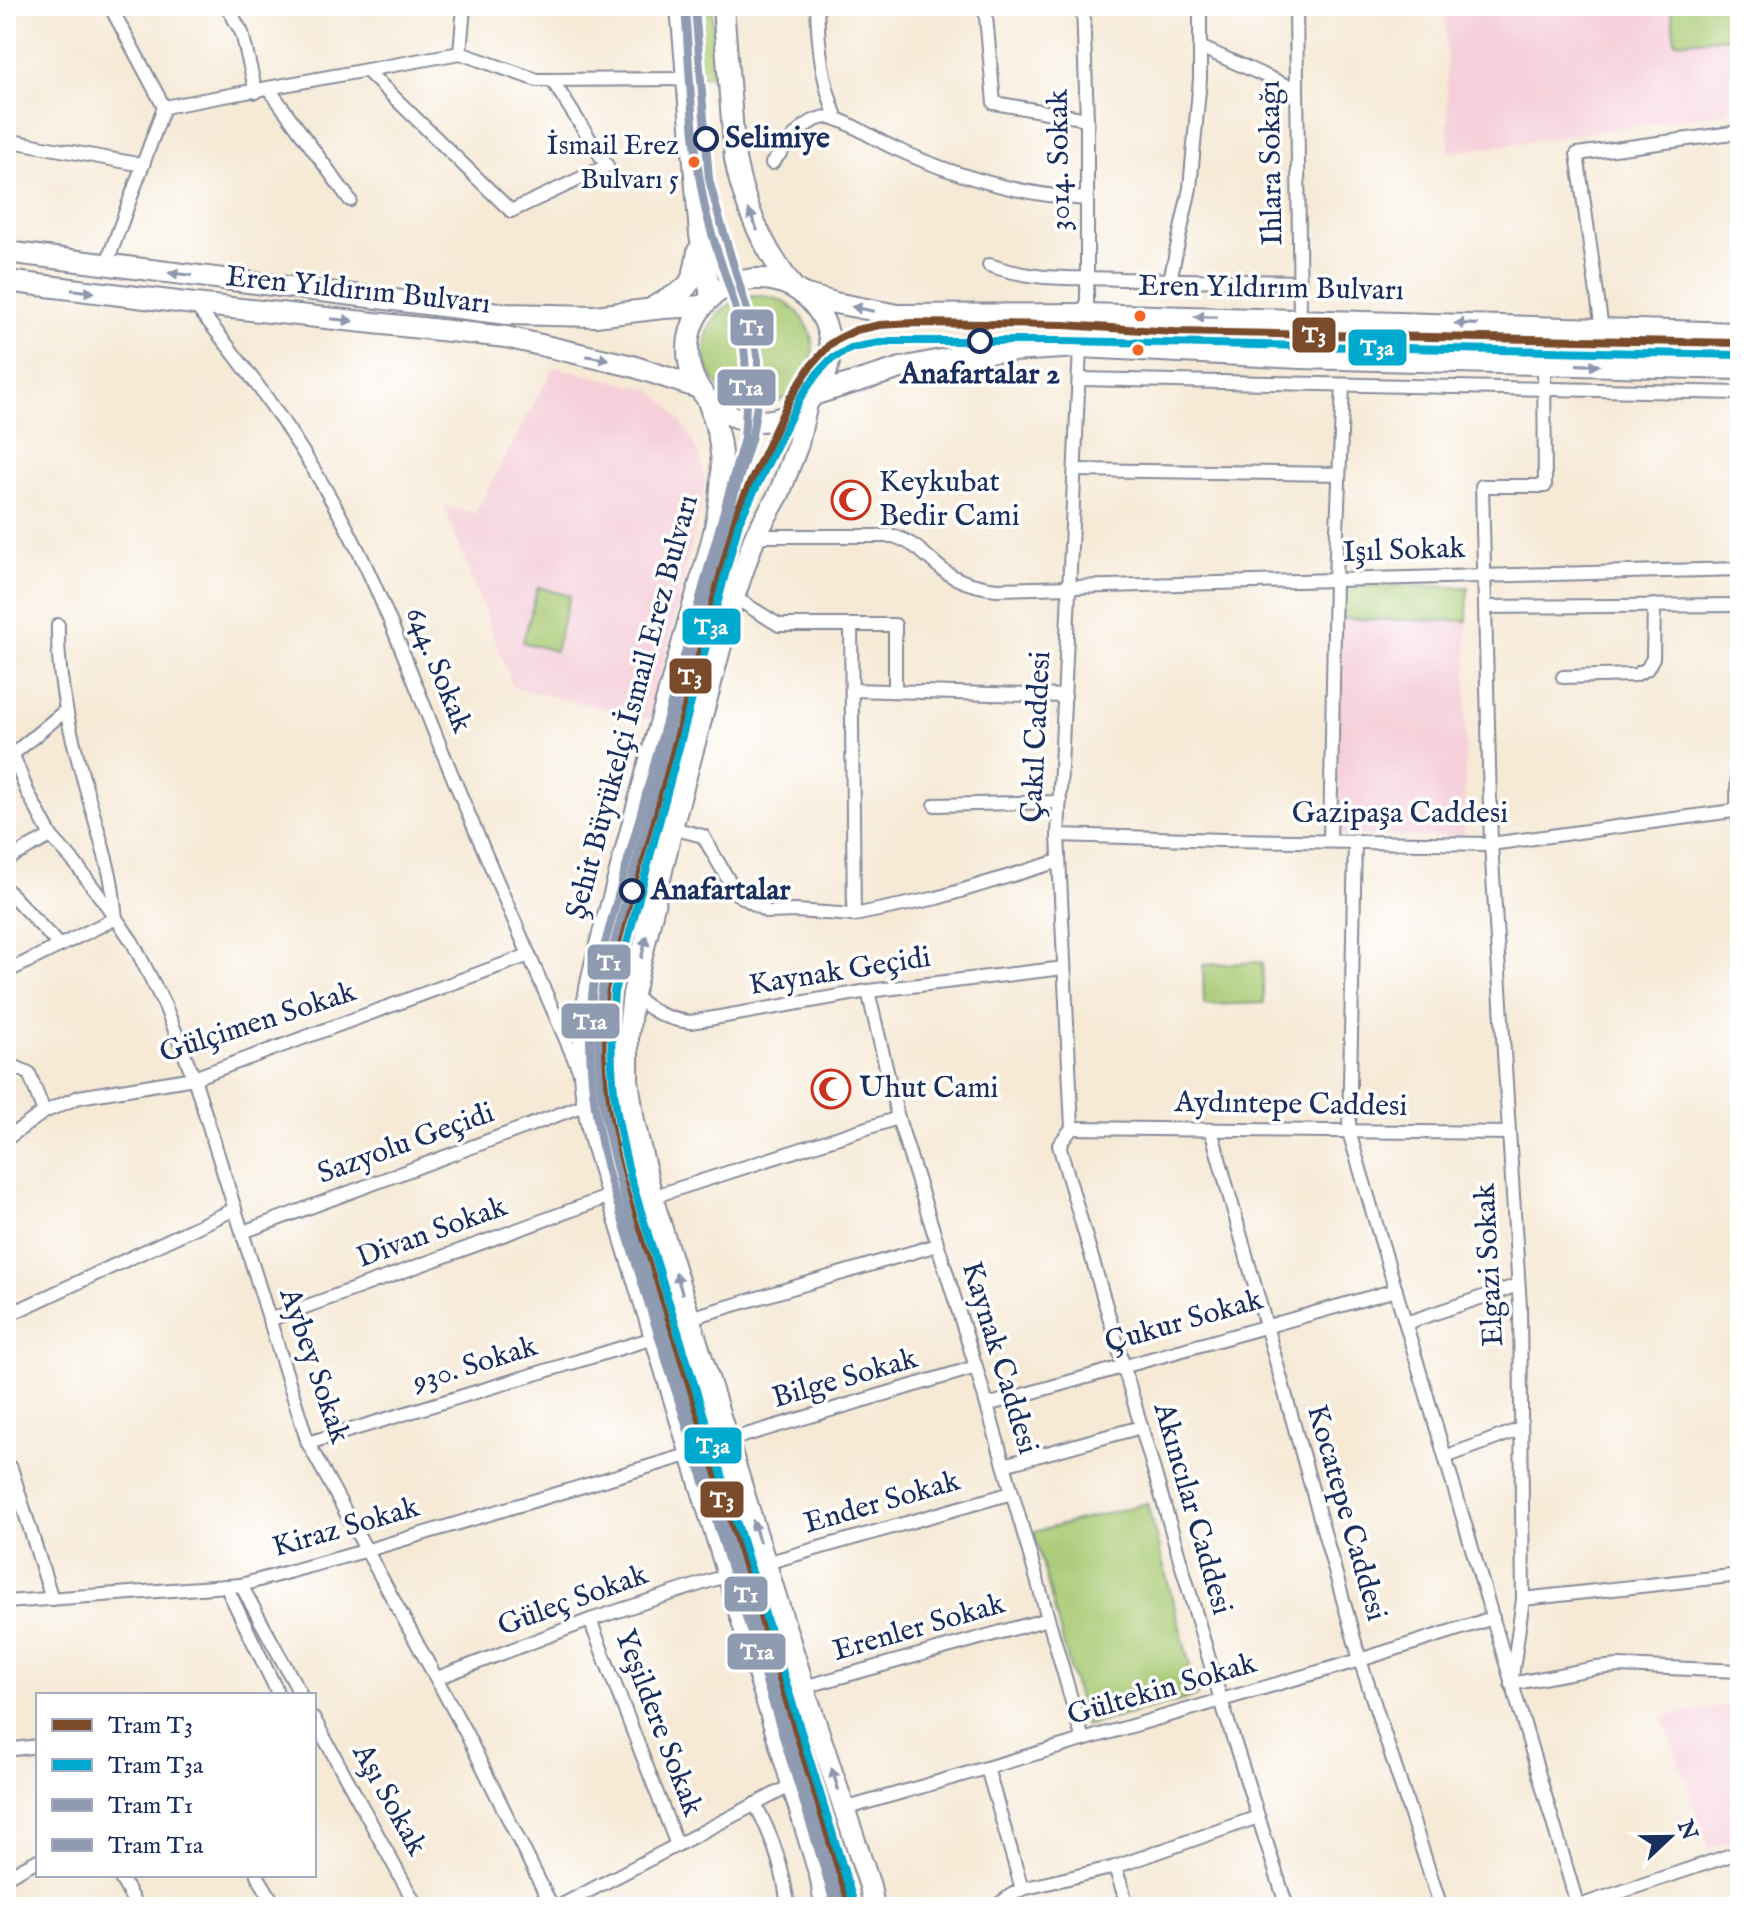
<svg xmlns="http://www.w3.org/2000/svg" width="1746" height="1913" viewBox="0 0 1746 1913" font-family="'IM FELL English',serif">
  <rect width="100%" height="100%" fill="#fff"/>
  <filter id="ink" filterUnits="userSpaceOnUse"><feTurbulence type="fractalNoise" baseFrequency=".0125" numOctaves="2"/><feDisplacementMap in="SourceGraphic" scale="16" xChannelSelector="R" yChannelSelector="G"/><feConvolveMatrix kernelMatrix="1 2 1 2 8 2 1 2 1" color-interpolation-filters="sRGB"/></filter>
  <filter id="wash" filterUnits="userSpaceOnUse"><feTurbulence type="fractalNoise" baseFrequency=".006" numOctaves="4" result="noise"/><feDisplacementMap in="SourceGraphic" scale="32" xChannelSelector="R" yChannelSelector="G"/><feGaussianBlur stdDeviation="1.8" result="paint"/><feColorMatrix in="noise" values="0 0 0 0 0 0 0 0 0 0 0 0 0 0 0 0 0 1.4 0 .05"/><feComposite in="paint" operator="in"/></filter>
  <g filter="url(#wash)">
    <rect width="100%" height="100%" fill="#f6e9d5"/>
    <g fill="#f5cfd9">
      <path d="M1445,6H1731L1730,112L1449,153Z"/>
      <path d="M554,367L652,390L670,407L687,431L700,456L705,484L651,720L513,687L444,506L475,513Z"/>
      <path d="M1340,585L1468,587L1464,837L1336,835Z"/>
      <path d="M1740,1703V1838L1709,1849L1662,1716Z"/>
    </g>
    <g fill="#a7c971" stroke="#617c68" stroke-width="2">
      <path d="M692,6H712L717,75L698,77Z"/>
      <path d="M1671,6H1729L1732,37L1675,42Z"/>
      <circle cx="759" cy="350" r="54"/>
      <path d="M1340,585L1468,587L1467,621L1339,619Z"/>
      <path d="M538,587L570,596L555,651L523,642Z"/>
      <path d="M1262,962L1264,1003L1204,1005L1203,965Z"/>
      <path d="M1147,1503L1198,1696L1085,1726L1034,1532Z"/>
    </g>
  </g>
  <g filter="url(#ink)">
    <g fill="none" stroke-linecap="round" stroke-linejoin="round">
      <defs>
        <g id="street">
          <path d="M227,6L242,33L256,92"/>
          <path d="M817,6C818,45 822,82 837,119"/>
          <path d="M985,6L994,103L1087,119"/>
          <path d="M1083,6L1087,119V314"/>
          <path d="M1296,6L1300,319"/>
          <path d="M1200,47L1297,90"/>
          <path d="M460,53L464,6"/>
          <path d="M367,71L511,211L607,166L552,80"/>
          <path d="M269,89L350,200"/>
          <path d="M164,107L460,53L537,80L687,79"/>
          <path d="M6,140L143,165"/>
          <path d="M772,163C789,144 804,116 831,117C852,123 872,138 892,147C954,176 1019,195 1087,199"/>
          <path d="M106,265L164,107L110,6"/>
          <path d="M989,265C1038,282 1072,277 1122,279C1181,280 1241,281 1300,282"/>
          <path d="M1170,280L1190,188L1200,79V6"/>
          <path d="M194,304C259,382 317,465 361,556C393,622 417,690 445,758C488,862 534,966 579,1070"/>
          <path d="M1602,329L1577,154L1740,132"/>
          <path d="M1079,379L1740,393"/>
          <path d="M1075,470L1339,474"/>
          <path d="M755,536H894C920,545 927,559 947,573C962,583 979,587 997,589L1740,569"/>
          <path d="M734,597L779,625H895V691"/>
          <path d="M1486,607L1740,605"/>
          <path d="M851,625L854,915"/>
          <path d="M1740,632L1737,810L1740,824"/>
          <path d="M1563,677L1635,675L1647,669L1653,658L1654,605"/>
          <path d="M852,690L1065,696"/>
          <path d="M13,755L27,791L51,836L75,863L116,918L133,943L165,1006L194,1078L308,1443L466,1733L552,1907"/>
          <path d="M7,759L66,710"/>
          <path d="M935,805L1060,802"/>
          <path d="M672,828L703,836L736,893L768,912L796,911L854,915L937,898L1059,861"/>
          <path d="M1058,835L1224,840L1491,844L1740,810"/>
          <path d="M1330,840L1335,579L1343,385"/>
          <path d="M1355,841L1349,1132L1578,1907"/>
          <path d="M6,860L51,836"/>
          <path d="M6,889L59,945"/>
          <path d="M6,972L116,918C114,904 113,889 110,875C90,793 56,710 58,625"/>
          <path d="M868,991L898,1118L976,1367L1083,1740"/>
          <path d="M633,994C649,1011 667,1020 691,1022L868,991L1064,968"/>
          <path d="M6,1063L29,1073L44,1112"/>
          <path d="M1072,1128L1059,1145L1221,1700L1287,1907"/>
          <path d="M1072,1128L1058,835L1080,347"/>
          <path d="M1072,1128L1509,1133"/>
          <path d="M1211,1130L1360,1660L1441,1907"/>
          <path d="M6,1139L44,1112L79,1097L194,1078L529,955"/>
          <path d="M652,1197L898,1118"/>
          <path d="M243,1232L587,1104"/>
          <path d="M6,1316L235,1209"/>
          <path d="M690,1318L937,1245"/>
          <path d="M269,1320L613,1195"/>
          <path d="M1406,1323L1518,1285"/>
          <path d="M987,1405L1396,1290"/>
          <path d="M729,1440L976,1367"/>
          <path d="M308,1443L657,1337"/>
          <path d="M1445,1457L1521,1429"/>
          <path d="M1004,1465L1141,1427"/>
          <path d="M6,1467L11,1468L52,1599"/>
          <path d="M766,1563L1012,1493"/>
          <path d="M241,1585L301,1695"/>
          <path d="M226,1586L276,1689"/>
          <path d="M1523,1599L1740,1575"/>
          <path d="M6,1602L241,1585L368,1550L691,1454"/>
          <path d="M590,1620L677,1845"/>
          <path d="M437,1678L590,1620L728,1575"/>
          <path d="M1511,1684L1523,1599L1520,1307L1491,844L1482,486H1545L1544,364"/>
          <path d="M1511,1684L1596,1668L1619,1666L1740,1671"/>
          <path d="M804,1687L1048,1619"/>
          <path d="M314,1719L417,1907"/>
          <path d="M6,1750L38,1746"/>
          <path d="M987,1768L1022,1889"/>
          <path d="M755,1804C773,1837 784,1870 788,1907"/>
          <path d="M844,1809L1360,1660L1493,1618"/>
          <path d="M1115,1867L1128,1907"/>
          <path d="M119,1875L137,1907"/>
          <path d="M257,1875L276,1907"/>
          <path d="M6,1877L38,1860"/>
          <path d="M558,1907L792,1785"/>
          <path d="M995,1907L1010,1896L1022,1889L1115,1867L1258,1817"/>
          <path d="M1576,1907L1740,1852"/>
        </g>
        <g id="primary">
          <path d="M681,6L700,235L711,297"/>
          <path d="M723,6L735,159C744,207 763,248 793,287"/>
          <path d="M6,252L507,314L595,316L663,308L703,306"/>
          <circle cx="759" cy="350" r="71"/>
          <path d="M6,281L194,304L506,337L632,366L699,388"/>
          <path d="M803,294L835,303L898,315L1087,314L1740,333"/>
          <path d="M655,306C687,289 693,289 698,251"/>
          <path d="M816,394L901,368L977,353L1080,347L1300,358L1740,369"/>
          <path d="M707,398C712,414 718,429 720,445C729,502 704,568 688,623C666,703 643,783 622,864C608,920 587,978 584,1036C581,1072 587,1108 596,1144L821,1879L825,1907"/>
          <path d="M807,403L798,444L779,494L755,536L734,597L672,828L633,994L628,1037V1080L634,1122L652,1197L808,1700L870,1886L874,1907"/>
        </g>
      </defs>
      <use href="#street" stroke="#888c9a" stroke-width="16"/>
      <use href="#primary" stroke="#888c9a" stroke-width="24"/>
      <use href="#street" stroke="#fff" stroke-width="12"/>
      <use href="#primary" stroke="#fff" stroke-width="20"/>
      <defs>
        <path id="tram-1" d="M847,1907L836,1865L621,1176C605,1114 598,1054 605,990L733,520L790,398L810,367L830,344L840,338L856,330L880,325L913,323L1064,325L1174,332L1740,343"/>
        <path id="tram-2" d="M855,1907L631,1179C614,1113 607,1060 614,992L739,522L800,398L817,374L830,360L851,348L891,341H1066L1740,355"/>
        <path id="tram-3" d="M695,7L709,179L717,210L751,323L758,360V398L752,436L727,519L602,989C590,1072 607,1137 629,1216L842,1907"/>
        <path id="tram-4" d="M685,7C690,72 691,138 704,203C713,248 733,289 742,333C748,368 747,403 744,438L593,987C585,1052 593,1116 610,1180L824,1868L835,1907"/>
      </defs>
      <use href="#tram-1" stroke="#fff" stroke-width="14"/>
      <use href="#tram-2" stroke="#fff" stroke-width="14"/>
      <use href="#tram-3" stroke="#fff" stroke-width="14"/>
      <use href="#tram-4" stroke="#fff" stroke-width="14"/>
      <use href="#tram-1" stroke="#7a4b2a" stroke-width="8"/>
      <use href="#tram-2" stroke="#00a9ce" stroke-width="8"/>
      <use href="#tram-3" stroke="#8f9bb1" stroke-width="8"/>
      <use href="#tram-4" stroke="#8f9bb1" stroke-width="8"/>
    </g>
    <defs><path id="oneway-solid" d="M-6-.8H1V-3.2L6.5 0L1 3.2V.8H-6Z" transform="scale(2)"/></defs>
    <g fill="#8d97ae">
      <use href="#oneway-solid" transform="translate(753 220) rotate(-113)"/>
      <use href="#oneway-solid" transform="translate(180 274) rotate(-173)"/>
      <use href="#oneway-solid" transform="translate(83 291) rotate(7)"/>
      <use href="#oneway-solid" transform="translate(863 309) rotate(-168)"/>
      <use href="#oneway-solid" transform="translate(1206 317) rotate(-179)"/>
      <use href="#oneway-solid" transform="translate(342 320) rotate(6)"/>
      <use href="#oneway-solid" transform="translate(1466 324) rotate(-178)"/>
      <use href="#oneway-solid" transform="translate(598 358) rotate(11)"/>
      <use href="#oneway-solid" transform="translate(1588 365) rotate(2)"/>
      <use href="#oneway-solid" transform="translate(644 947) rotate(-77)"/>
      <use href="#oneway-solid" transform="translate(679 1283) rotate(-107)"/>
      <use href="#oneway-solid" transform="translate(756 1531) rotate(-107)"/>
      <use href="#oneway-solid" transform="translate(835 1779) rotate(-108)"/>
    </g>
  </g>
  <defs>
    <symbol id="mosque-ring" viewBox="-11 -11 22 22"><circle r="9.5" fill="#fff" stroke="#c8321e" stroke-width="1.5"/><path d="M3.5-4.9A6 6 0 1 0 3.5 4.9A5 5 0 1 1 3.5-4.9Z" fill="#c8321e"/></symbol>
  </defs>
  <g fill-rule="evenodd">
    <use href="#mosque-ring" x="829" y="478" width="44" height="44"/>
    <use href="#mosque-ring" x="809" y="1067" width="44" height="44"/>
  </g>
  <g fill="#fff" stroke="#1b2f5e" stroke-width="4">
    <circle cx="706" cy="139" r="11"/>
    <circle cx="980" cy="341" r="11"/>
    <circle cx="632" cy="891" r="11"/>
  </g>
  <g fill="#f26522" stroke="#fff" stroke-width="3">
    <circle cx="694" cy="162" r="7"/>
    <circle cx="1140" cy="316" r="7"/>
    <circle cx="1138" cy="350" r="7"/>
  </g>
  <g text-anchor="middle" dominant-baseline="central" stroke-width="7" stroke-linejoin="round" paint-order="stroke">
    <g font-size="28" fill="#1b2f5e" stroke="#fff" text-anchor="end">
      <text x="679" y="146">İsmail Erez<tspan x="679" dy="34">Bulvarı 5</tspan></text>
    </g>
    <g font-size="30" font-weight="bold" fill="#1b2f5e" stroke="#fff" text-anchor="start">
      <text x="725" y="139">Selimiye</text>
      <text x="980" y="375" text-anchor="middle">Anafartalar 2</text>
      <text x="651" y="891">Anafartalar</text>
    </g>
    <g font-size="30" fill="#1b2f5e" stroke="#fff">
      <text transform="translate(1060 160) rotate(-91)">3014. Sokak</text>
      <text transform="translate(1272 163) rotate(-91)">Ihlara Sokağı</text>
      <text transform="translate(1271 289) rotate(1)">Eren Yıldırım Bulvarı</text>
      <text transform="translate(358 291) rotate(6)">Eren Yıldırım Bulvarı</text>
      <text transform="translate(1404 551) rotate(-2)">Işıl Sokak</text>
      <text transform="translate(438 670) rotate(68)">644. Sokak</text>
      <text transform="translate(633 707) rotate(-75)">Şehit Büyükelçi İsmail Erez Bulvarı</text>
      <text transform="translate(1037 737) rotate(-87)">Çakıl Caddesi</text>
      <text x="1400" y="814">Gazipaşa Caddesi</text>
      <text transform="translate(840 972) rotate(-9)">Kaynak Geçidi</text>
      <text transform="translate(258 1023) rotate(-18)">Gülçimen Sokak</text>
      <text transform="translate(1291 1105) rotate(1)">Aydıntepe Caddesi</text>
      <text transform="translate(406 1144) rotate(-20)">Sazyolu Geçidi</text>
      <text transform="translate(432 1233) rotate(-20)">Divan Sokak</text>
      <text transform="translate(1490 1265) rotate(-93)">Elgazi Sokak</text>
      <text transform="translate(1184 1322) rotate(-16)">Çukur Sokak</text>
      <text transform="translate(999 1358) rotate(73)">Kaynak Caddesi</text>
      <text transform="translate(475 1365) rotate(-17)">930. Sokak</text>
      <text transform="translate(314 1366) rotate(71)">Aybey Sokak</text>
      <text transform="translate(845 1379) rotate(-16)">Bilge Sokak</text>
      <text transform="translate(882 1503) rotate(-16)">Ender Sokak</text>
      <text transform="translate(1192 1509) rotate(74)">Akıncılar Caddesi</text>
      <text transform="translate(1346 1513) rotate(74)">Kocatepe Caddesi</text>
      <text transform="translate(346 1528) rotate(-16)">Kiraz Sokak</text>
      <text transform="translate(573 1601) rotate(-20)">Güleç Sokak</text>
      <text transform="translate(919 1628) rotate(-16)">Erenler Sokak</text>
      <text transform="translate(1162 1690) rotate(-16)">Gültekin Sokak</text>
      <text transform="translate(658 1723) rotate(69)">Yeşildere Sokak</text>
      <text transform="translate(389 1800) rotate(61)">Aşı Sokak</text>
    </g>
    <g font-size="30" fill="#1b2f5e" stroke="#fff" text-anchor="start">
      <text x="879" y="483">Keykubat<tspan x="879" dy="34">Bedir Cami</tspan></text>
      <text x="859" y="1089">Uhut Cami</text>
    </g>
  </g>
  <g stroke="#fff" stroke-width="3">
    <rect x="729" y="308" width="46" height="39" rx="8" fill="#8f9bb1"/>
    <rect x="1291" y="316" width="46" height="38" rx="8" fill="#7a4b2a"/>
    <rect x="1347" y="328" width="61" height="39" rx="8" fill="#00a9ce"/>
    <rect x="716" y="368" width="61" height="39" rx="8" fill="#8f9bb1"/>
    <rect x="681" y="607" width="61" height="39" rx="8" fill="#00a9ce"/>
    <rect x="668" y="657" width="45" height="38" rx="8" fill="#7a4b2a"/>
    <rect x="586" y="943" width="46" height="38" rx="8" fill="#8f9bb1"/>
    <rect x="560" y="1002" width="61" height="38" rx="8" fill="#8f9bb1"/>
    <rect x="683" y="1426" width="60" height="39" rx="8" fill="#00a9ce"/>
    <rect x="699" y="1480" width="46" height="39" rx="8" fill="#7a4b2a"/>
    <rect x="723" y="1575" width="46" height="38" rx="8" fill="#8f9bb1"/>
    <rect x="726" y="1632" width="61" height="39" rx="8" fill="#8f9bb1"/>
  </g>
  <g font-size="22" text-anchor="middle" font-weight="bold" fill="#fff">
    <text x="752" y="335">T1</text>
    <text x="1314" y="342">T3</text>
    <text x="1377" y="355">T3a</text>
    <text x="746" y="395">T1a</text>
    <text x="711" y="634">T3a</text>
    <text x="690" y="684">T3</text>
    <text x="609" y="970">T1</text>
    <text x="590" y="1029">T1a</text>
    <text x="713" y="1453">T3a</text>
    <text x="722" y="1507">T3</text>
    <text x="746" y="1602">T1</text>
    <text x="757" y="1659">T1a</text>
  </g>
  <rect width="1746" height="1913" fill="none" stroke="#fff" stroke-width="32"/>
  <rect x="36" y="1693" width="280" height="184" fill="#ffffff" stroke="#a4acbf" stroke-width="2"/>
  <rect x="52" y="1719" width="40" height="12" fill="#7a4b2a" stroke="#a4acbf" stroke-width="2"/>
  <text x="108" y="1733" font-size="24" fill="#1b2f5e">Tram T3</text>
  <rect x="52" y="1759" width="40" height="12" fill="#00a9ce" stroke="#a4acbf" stroke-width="2"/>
  <text x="108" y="1773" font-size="24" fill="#1b2f5e">Tram T3a</text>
  <rect x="52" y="1799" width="40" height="12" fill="#8f9bb1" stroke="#a4acbf" stroke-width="2"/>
  <text x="108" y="1813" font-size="24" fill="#1b2f5e">Tram T1</text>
  <rect x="52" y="1839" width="40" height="12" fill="#8f9bb1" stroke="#a4acbf" stroke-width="2"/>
  <text x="108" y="1853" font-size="24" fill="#1b2f5e">Tram T1a</text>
  <g transform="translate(1670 1837) rotate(68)" stroke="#ffffff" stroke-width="6" paint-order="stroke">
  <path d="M0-6L14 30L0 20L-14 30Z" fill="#1b2f5e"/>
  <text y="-12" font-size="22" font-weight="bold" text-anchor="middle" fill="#1b2f5e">N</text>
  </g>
</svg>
